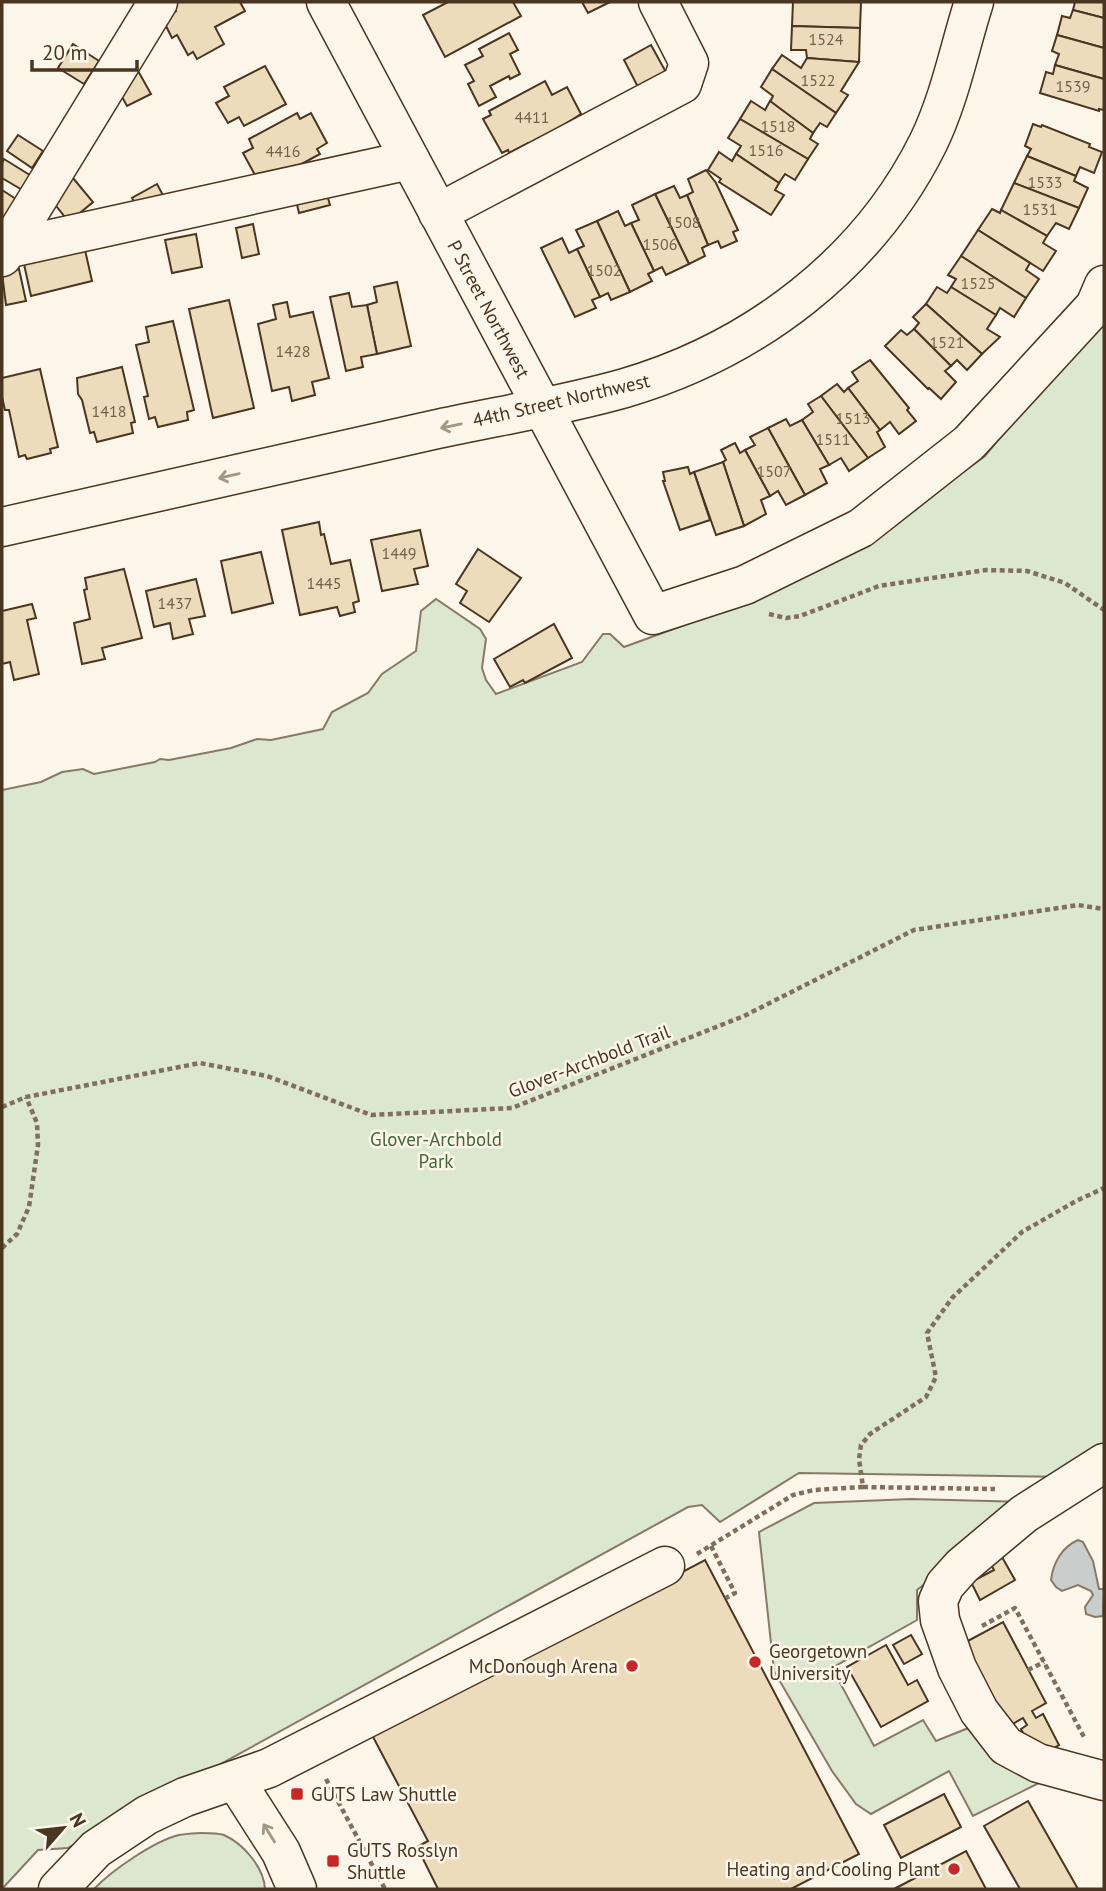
<svg xmlns="http://www.w3.org/2000/svg" width="1106" height="1891" viewBox="0 0 1106 1891" font-family="'PT Sans',sans-serif">
  <rect width="100%" height="100%" fill="#fbf6e9"/>
  <g fill="#dce7d0" stroke="#887966" stroke-width="2">
    <path d="M1104,310V1458L1074,1477L799,1473L720,1522L702,1505L688,1507L68,1848L38,1850L2,1889V790L41,782L62,772L83,769L94,774L155,762L160,759L169,760L231,748L257,739L271,740L323,729L332,712L368,693L382,674L416,651L421,611L436,599L480,629L486,639L482,668L486,680L496,694L582,662L603,634H610L624,647L720,612L853,553L985,456Z"/>
    <path d="M911,1499L1029,1502L917,1590V1620L832,1668L874,1746L923,1720L936,1741L971,1727L1041,1782L973,1816L949,1771L871,1814L856,1804L832,1771L774,1671L759,1532L814,1503Z"/>
    <path d="M201,1833C208,1833 218,1833 224,1835C244,1844 264,1868 265,1889H94C111,1871 154,1841 179,1835C186,1834 194,1833 201,1833Z"/>
  </g>
  <path fill="#c9cecd" stroke="#887966" stroke-width="2" d="M1078,1540L1083,1542L1093,1561L1099,1589H1104L1103,1616L1095,1617L1086,1614L1085,1607L1093,1595L1091,1591L1078,1585L1062,1591L1056,1587L1051,1580C1053,1563 1062,1547 1078,1540Z"/>
  <g fill="#ecdcbc" stroke="#4a3520" stroke-width="2">
    <path d="M172,2H240L245,11L215,27L224,44L197,59L193,52L188,55L177,35L172,38L162,18L176,11Z"/>
    <path d="M448,2H513L521,16L445,57L423,15Z"/>
    <path d="M582,2H610L588,13Z"/>
    <path d="M793,2H861L860,28L792,26Z"/>
    <path d="M1075,2H1104V18L1073,10Z"/>
    <path d="M1073,10L1104,18V48L1057,35L1062,16L1070,18Z"/>
    <path d="M792,26L860,28L859,62L807,58L806,50H791Z"/>
    <path d="M509,33L518,50L510,54L520,74L510,79L509,76L490,86L496,97L479,106L468,84L474,81L465,65L483,56L479,49Z"/>
    <path d="M1057,35L1104,48V79L1055,65L1059,54L1052,51Z"/>
    <path d="M73,44L99,61L84,84L58,68Z"/>
    <path d="M651,45L667,74L639,89L624,60Z"/>
    <path d="M782,55L801,68L807,58L859,62L841,91L848,95L836,113L772,69Z"/>
    <path d="M1055,65L1104,79V110L1099,109V111L1040,93L1046,72L1053,74Z"/>
    <path d="M265,66L286,104L244,126L239,117L228,123L216,103L229,96L224,87Z"/>
    <path d="M137,69L151,94L127,106L114,82Z"/>
    <path d="M772,69L836,113L827,127L820,123L813,133L770,102L773,96L761,87Z"/>
    <path d="M545,81L552,95L567,87L581,114L530,146L528,143L509,153L508,150L502,153L483,119L491,115L489,111Z"/>
    <path d="M751,101L765,110L770,101L813,133L810,139L818,144L808,159L740,119Z"/>
    <path d="M297,113L300,119L311,113L327,143L317,149L320,154L261,186L243,153L253,148L249,139Z"/>
    <path d="M740,119L808,159L795,180L785,174L779,183L736,154L741,146L728,138Z"/>
    <path d="M1033,124L1041,127L1042,125L1090,144L1089,147L1102,152L1094,173L1080,167L1076,176L1027,156L1031,149L1025,146Z"/>
    <path d="M18,135L43,151L32,168L7,151Z"/>
    <path d="M719,152L732,161L736,154L779,183L775,190L784,195L771,215L719,182L721,179L708,170Z"/>
    <path d="M1027,156L1076,176L1074,181L1088,188L1079,208L1014,183Z"/>
    <path d="M4,159L33,177L24,191L2,178V163Z"/>
    <path d="M706,170L716,183L738,230L733,232L737,241L721,248L718,241L708,245L687,195L693,192L688,179Z"/>
    <path d="M73,178L93,202L69,222L49,197Z"/>
    <path d="M1014,183L1079,208L1069,229L1056,223L1047,236L1001,210Z"/>
    <path d="M157,184L165,199L139,212L132,198Z"/>
    <path d="M674,186L680,198L687,195L708,245L702,248L705,256L689,264L655,194Z"/>
    <path d="M325,188L330,205L299,213L295,196Z"/>
    <path d="M2,190L19,201L2,227Z"/>
    <path d="M655,194L689,264L666,275L662,267L654,271L631,223L639,220L632,205Z"/>
    <path d="M992,209L1000,213L1001,210L1047,236L1043,243L1056,251L1043,271L978,230Z"/>
    <path d="M618,211L625,226L631,223L654,271L648,274L652,281L630,292L597,221Z"/>
    <path d="M597,221L630,292L611,300L608,293L600,297L577,249L584,246L576,230Z"/>
    <path d="M253,224L259,254L242,258L236,228Z"/>
    <path d="M978,230L1030,263L1026,270L1039,279L1026,298L961,256Z"/>
    <path d="M196,234L202,267L172,273L165,240Z"/>
    <path d="M562,238L569,253L577,249L600,297L592,300L596,308L575,317L541,248Z"/>
    <path d="M85,250L92,281L31,296L24,264Z"/>
    <path d="M961,256L1026,298L1014,317L1000,308L996,315L951,287L956,279L948,275Z"/>
    <path d="M19,269L26,301L6,305L2,273Z"/>
    <path d="M397,282L411,346L377,354L367,305L377,302L374,287Z"/>
    <path d="M937,287L947,293L951,287L996,315L987,329L1000,337L982,354L926,304Z"/>
    <path d="M349,293L352,307L367,305L377,354L361,357L363,367L346,371L330,297Z"/>
    <path d="M229,300L254,408L213,418L189,309Z"/>
    <path d="M287,302L290,317L313,312L329,378L312,382L315,395L292,401L289,387L272,391L258,324L276,319L273,305Z"/>
    <path d="M926,304L982,354L967,370L957,360L951,366L914,329L919,323L913,317Z"/>
    <path d="M173,321L194,410L187,412L188,420L158,427L155,417L149,419L144,397L148,396L136,345L149,342L146,327Z"/>
    <path d="M914,329L951,366L945,371L956,382L941,399L929,388L928,389L885,346L901,330L907,335Z"/>
    <path d="M870,360L909,408L907,410L916,421L899,434L890,422L880,430L848,388L858,381L852,372Z"/>
    <path d="M122,367L135,422L131,423L133,433L97,442L94,432L90,433L82,400L78,394L77,378Z"/>
    <path d="M40,369L58,447L50,449L51,453L27,459L25,455L19,457L9,410H5L2,397V378Z"/>
    <path d="M837,384L844,392L848,388L880,430L877,432L885,447L868,458L821,396Z"/>
    <path d="M821,396L868,458L849,471L841,458L829,465L802,420L813,412L808,404Z"/>
    <path d="M786,419L790,426L802,420L829,465L820,469L827,483L805,495L768,428Z"/>
    <path d="M768,428L805,495L786,505L778,491L770,496L745,450L755,445L750,437Z"/>
    <path d="M735,443L740,453L745,450L770,496L761,500L766,514L744,526L723,462L726,460L721,450Z"/>
    <path d="M723,462L744,526L716,535L694,472Z"/>
    <path d="M688,467L690,474L694,472L710,520L680,530L663,481H665L663,472Z"/>
    <path d="M319,522L321,535L324,534L331,564L350,560L359,601L353,603L355,612L340,616L337,607L300,615L282,530Z"/>
    <path d="M420,530L428,566L414,569L418,584L382,591L371,540Z"/>
    <path d="M478,549L521,578L489,622L460,603L467,591L456,584Z"/>
    <path d="M261,552L273,603L232,613L221,561Z"/>
    <path d="M124,569L142,638L102,648L105,659L82,664L74,623L90,619L84,590L87,589L85,578Z"/>
    <path d="M196,579L205,616L189,619L193,634L173,639L170,623L154,627L146,591Z"/>
    <path d="M32,604L36,618L27,620L39,674L14,680L10,662L2,664V611Z"/>
    <path d="M554,624L572,658L525,683L523,680L510,687L494,659Z"/>
    <path d="M998,1550L1015,1580L980,1600L971,1582L994,1570L987,1557Z"/>
    <path d="M705,1560L859,1854L791,1889H438L417,1847L428,1841L372,1735Z"/>
    <path d="M1003,1622L1046,1703L1032,1711L1036,1718L1043,1714L1059,1745L1036,1758L1021,1729L1027,1725L1023,1718L1009,1726L964,1643Z"/>
    <path d="M911,1635L922,1654L904,1664L893,1645Z"/>
    <path d="M886,1645L908,1685L917,1680L928,1701L881,1727L847,1667Z"/>
    <path d="M944,1794L961,1827L901,1858L884,1825Z"/>
    <path d="M1028,1801L1078,1889H1020L984,1826Z"/>
    <path d="M966,1851L986,1889H894L917,1877Z"/>
  </g>
  <g fill="none" stroke-linecap="round" stroke-linejoin="round">
    <defs>
      <g id="minor">
        <path d="M326,2L653,615L745,585L861,528L969,443L1095,306L1104,285"/>
        <path d="M438,213L682,84L689,63L658,2"/>
        <path d="M6,249L410,160"/>
        <path d="M2,257L158,2"/>
        <path d="M2,527C145,494 289,462 433,430C497,416 562,406 625,388C754,350 868,264 928,143C950,98 959,49 974,2"/>
        <path d="M1104,1463L1024,1514L962,1566L945,1585L938,1601L940,1620L957,1668L979,1711L1006,1746L1038,1763L1104,1781"/>
        <path d="M235,1780L281,1852L297,1889"/>
        <path d="M58,1889L96,1849L147,1815L185,1797L269,1768L665,1566"/>
      </g>
    </defs>
    <use href="#minor" stroke="#4a3520" stroke-width="41"/>
    <g stroke="#7f6f5c" stroke-width="4.5" stroke-dasharray="5 3.5" stroke-linecap="butt">
      <path d="M769,614L786,618L800,616L879,586L986,570L1027,571L1065,583L1104,610"/>
      <path d="M2,1107L26,1097L200,1063L267,1076L371,1115L512,1108L744,1016L914,930L1078,905L1104,909"/>
      <path d="M2,1248L17,1234L29,1207L38,1145L37,1123L26,1097"/>
      <path d="M863,1487L995,1489"/>
      <path d="M711,1546L735,1593L726,1598"/>
      <path d="M697,1554L793,1495L814,1490L863,1487L859,1459L861,1445L870,1434L926,1397L936,1377L927,1333L952,1298L1022,1232L1076,1201L1104,1188"/>
      <path d="M982,1626L1015,1608L1084,1737"/>
      <path d="M1028,1670L1044,1662"/>
      <path d="M326,1779L385,1889"/>
    </g>
    <use href="#minor" stroke="#fbf6e9" stroke-width="38"/>
  </g>
  <defs><path id="oneway-shaft" d="M-6 0H5M1.5-3L5.5 0L1.5 3" fill="none" stroke-width="1.6" stroke-linecap="round" stroke-linejoin="round" transform="scale(1.75)"/></defs>
  <g stroke="#a29684">
    <use href="#oneway-shaft" transform="translate(451 426) rotate(168)"/>
    <use href="#oneway-shaft" transform="translate(229 476) rotate(167)"/>
    <use href="#oneway-shaft" transform="translate(269 1833) rotate(-122)"/>
  </g>
  <g fill="#c62828" stroke="#fbf6e9" stroke-width="2.5">
    <circle cx="755" cy="1662" r="7"/>
    <circle cx="632" cy="1666" r="7"/>
    <rect x="290" y="1787" width="14" height="14" rx="3.5"/>
    <rect x="326" y="1854" width="14" height="14" rx="3.5"/>
    <circle cx="954" cy="1869" r="7"/>
  </g>
  <g text-anchor="middle" dominant-baseline="central" stroke-width="5" stroke-linejoin="round" paint-order="stroke">
    <g font-size="16" fill="#725f47">
      <text x="826" y="39">1524</text>
      <text x="818" y="80">1522</text>
      <text x="1073" y="86">1539</text>
      <text x="532" y="117">4411</text>
      <text x="778" y="126">1518</text>
      <text x="766" y="150">1516</text>
      <text x="283" y="151">4416</text>
      <text x="1045" y="182">1533</text>
      <text x="1040" y="209">1531</text>
      <text x="683" y="222">1508</text>
      <text x="660" y="244">1506</text>
      <text x="604" y="270">1502</text>
      <text x="978" y="283">1525</text>
      <text x="947" y="342">1521</text>
      <text x="293" y="351">1428</text>
      <text x="109" y="411">1418</text>
      <text x="853" y="418">1513</text>
      <text x="833" y="439">1511</text>
      <text x="774" y="471">1507</text>
      <text x="399" y="553">1449</text>
      <text x="324" y="583">1445</text>
      <text x="175" y="603">1437</text>
    </g>
    <g font-size="19" fill="#4a3520" stroke="#fbf6e9">
      <text transform="translate(489 309) rotate(62)">P Street Northwest</text>
      <text transform="translate(561 400) rotate(-13)">44th Street Northwest</text>
      <text transform="translate(589 1061) rotate(-21)">Glover-Archbold Trail</text>
    </g>
    <g font-size="19" fill="#436837" stroke="#fbf6e9">
      <text x="436" y="1139">Glover-Archbold<tspan x="436" dy="22">Park</tspan></text>
    </g>
    <g font-size="19" fill="#4a3520" stroke="#fbf6e9" text-anchor="start">
      <text x="769" y="1651">Georgetown<tspan x="769" dy="22">University</tspan></text>
      <text x="618" y="1666" text-anchor="end">McDonough Arena</text>
      <text x="311" y="1794">GUTS Law Shuttle</text>
      <text x="347" y="1850">GUTS Rosslyn<tspan x="347" dy="22">Shuttle</tspan></text>
      <text x="940" y="1869" text-anchor="end">Heating and Cooling Plant</text>
    </g>
  </g>
  <rect width="1106" height="1891" fill="none" stroke="#4a3520" stroke-width="7"/>
  <g transform="translate(63 1828) rotate(62)" stroke="#fbf6e9" stroke-width="5" paint-order="stroke">
  <path d="M0-5L12 26L0 18L-12 26Z" fill="#4a3520"/>
  <text y="-10" font-size="19" font-weight="bold" text-anchor="middle" fill="#4a3520">N</text>
  </g>
  <path d="M32 60v10h105v-10" fill="none" stroke="#4a3520" stroke-width="3.5"/>
  <text x="42" y="60" font-size="21" fill="#4a3520" stroke="#fbf6e9" stroke-width="5" paint-order="stroke">20 m</text>
</svg>
